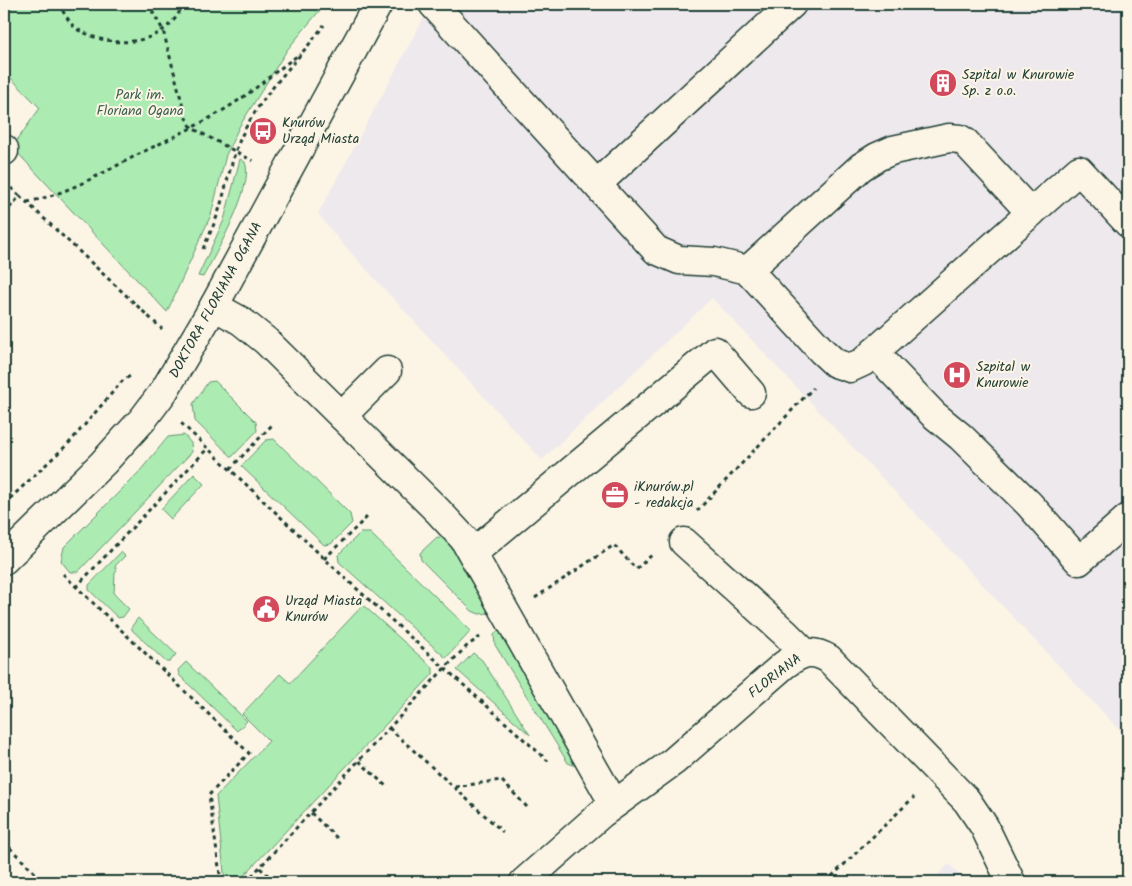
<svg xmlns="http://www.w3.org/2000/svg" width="1132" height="886" viewBox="0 0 1132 886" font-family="Kalam,sans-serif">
  <rect width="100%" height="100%" fill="#fcf5e5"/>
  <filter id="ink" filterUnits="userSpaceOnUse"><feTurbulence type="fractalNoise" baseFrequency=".02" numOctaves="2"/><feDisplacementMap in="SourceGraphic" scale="10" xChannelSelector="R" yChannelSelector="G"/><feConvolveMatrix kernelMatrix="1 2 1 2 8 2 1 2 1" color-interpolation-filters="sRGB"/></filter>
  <g filter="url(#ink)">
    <g fill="#eee9ed">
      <path d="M431,4H1128V739L712,298L542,460L340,241L318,214Z"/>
      <path d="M949,864L967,882H930Z"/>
    </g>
    <g fill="#acebb2" stroke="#669473">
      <path d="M4,4H325L287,50L239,127L226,155L211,215L167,312L12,147L40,108L4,71Z"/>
      <path d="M240,159L245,162C255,186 215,255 203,277L198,276L224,220Z"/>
      <path d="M215,381L256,422L257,431L232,457L195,421L193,404L208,382Z"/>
      <path d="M184,435L191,443L192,452L78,572H70L61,561L64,547L139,472L168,437Z"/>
      <path d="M274,439L350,514L352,523L331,544L324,545L241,466L266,440Z"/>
      <path d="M194,474L204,484L171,519L161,509Z"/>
      <path d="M360,533H370L471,631L446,658L339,562L338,555Z"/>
      <path d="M437,537L444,538L454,551L490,613L479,614L472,611L421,560L420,553Z"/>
      <path d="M121,552L125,556L115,566L117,571L115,573L114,594L129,609L123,617L118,618L89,590V585Z"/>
      <path d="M363,605L433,668V674L238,882H225L216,796L269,741L242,714L280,674L290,683Z"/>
      <path d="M138,618L176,654L170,662H166L132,630V626Z"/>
      <path d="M499,629L576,766L568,763L495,645L494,635Z"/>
      <path d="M473,653L482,660L530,735L457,670Z"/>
      <path d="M186,662L247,721L237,731L179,675L178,670Z"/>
    </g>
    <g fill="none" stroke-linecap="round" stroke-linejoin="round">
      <defs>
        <g id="minor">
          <path d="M433,4L656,250L679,260L714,262L748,270L861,167L877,157L893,150L949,138L960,139L966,143L1031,213"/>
          <path d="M4,149V151"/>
          <path d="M597,184L792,4"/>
          <path d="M748,270L822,351L835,363L850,368L863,362L1079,170L1128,223"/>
          <path d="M214,306L241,321L266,341L438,511L464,539L614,804"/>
          <path d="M874,352L933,414L961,437L1029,504L1079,561L1128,518"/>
          <path d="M342,416L387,371"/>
          <path d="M684,542L785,633L804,652"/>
          <path d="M473,553L715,351L751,393"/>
          <path d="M4,560L103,463L143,419L164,391L214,306L378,4"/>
          <path d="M524,882L601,814L674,761L784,665C801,653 811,648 829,659L967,801L984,826L1011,882"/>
        </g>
      </defs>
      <use href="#minor" stroke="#1f3d34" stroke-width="31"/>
      <g stroke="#1f3d34" stroke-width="3" stroke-dasharray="4 4" stroke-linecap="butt">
        <path d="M58,4C63,11 68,20 74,27C77,30 83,32 87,34C121,50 169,42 183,4"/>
        <path d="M148,4L163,30L186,118L192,128L253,161"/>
        <path d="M20,196L162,329"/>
        <path d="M27,202C69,194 107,170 145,151C177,135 210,120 239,100C260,86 279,68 300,54"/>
        <path d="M4,214L20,196L9,186"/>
        <path d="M203,249C209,235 216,221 220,207C228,181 232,155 244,131C265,90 298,61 324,25"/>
        <path d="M181,423L346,579L548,761"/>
        <path d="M230,469L272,425"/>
        <path d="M4,504L70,442L124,379L131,376"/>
        <path d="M697,511L813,388"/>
        <path d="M324,559L367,517"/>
        <path d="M63,574L249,753L209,795L221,882"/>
        <path d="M76,587L208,448"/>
        <path d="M535,598L614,545L636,569L653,554"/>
        <path d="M389,728L503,832"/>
        <path d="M359,761L387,787"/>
        <path d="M455,787L501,780L528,808"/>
        <path d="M311,813L338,839"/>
        <path d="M4,842L44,882"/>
        <path d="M260,868L275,882"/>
        <path d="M246,882L444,669L467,646L480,637"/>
        <path d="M826,882L914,797"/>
      </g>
      <use href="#minor" stroke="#fcf5e5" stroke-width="28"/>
    </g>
  </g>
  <defs>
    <symbol id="building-disc" viewBox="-11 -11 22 22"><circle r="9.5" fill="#d1495b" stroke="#fcf5e5"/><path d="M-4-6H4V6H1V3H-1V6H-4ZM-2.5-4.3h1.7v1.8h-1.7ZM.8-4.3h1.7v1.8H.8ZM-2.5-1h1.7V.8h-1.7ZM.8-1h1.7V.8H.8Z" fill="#fff"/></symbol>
    <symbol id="bus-disc" viewBox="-11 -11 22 22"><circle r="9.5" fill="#d1495b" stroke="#fcf5e5"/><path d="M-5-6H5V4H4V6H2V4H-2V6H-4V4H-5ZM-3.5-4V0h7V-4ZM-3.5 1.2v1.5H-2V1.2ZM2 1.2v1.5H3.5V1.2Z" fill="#fff"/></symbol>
    <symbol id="hospital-disc" viewBox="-11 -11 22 22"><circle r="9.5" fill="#d1495b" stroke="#fcf5e5"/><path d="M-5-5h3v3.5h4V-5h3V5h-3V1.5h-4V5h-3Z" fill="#fff"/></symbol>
    <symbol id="office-disc" viewBox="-11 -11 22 22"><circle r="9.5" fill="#d1495b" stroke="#fcf5e5"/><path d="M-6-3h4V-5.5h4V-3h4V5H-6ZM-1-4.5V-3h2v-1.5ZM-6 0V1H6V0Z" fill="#fff"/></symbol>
    <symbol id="civic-disc" viewBox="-11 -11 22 22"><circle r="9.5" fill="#d1495b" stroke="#fcf5e5"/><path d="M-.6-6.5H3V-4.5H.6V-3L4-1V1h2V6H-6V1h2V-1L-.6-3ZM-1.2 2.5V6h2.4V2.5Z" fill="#fff"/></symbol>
  </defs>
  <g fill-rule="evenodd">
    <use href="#building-disc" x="927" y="67" width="32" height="32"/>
    <use href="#bus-disc" x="247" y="115" width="32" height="32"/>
    <use href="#hospital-disc" x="941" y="359" width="32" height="32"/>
    <use href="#office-disc" x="599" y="479" width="32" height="32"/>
    <use href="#civic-disc" x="250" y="593" width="32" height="32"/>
  </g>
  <g text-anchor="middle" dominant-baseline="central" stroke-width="4" stroke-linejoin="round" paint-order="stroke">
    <g font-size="14" fill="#1f3d34" stroke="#fcf5e5" text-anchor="start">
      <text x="962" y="75">Szpital w Knurowie<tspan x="962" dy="16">Sp. z o.o.</tspan></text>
      <text x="282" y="123">Knurów<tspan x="282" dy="16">Urząd Miasta</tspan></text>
      <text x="976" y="367">Szpital w<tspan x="976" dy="16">Knurowie</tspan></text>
      <text x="634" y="487">iKnurów.pl<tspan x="634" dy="16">- redakcja</tspan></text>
      <text x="285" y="601">Urząd Miasta<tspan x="285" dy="16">Knurów</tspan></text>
    </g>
    <g font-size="14" fill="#3b604d" stroke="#fcf5e5">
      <text x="140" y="95">Park im.<tspan x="140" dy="16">Floriana Ogana</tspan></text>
    </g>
    <g font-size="14" fill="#1f3d34" stroke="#fcf5e5">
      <text transform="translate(216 300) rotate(-61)">DOKTORA FLORIANA OGANA</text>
      <text transform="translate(775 676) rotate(-38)">FLORIANA</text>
    </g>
  </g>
  <rect width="1132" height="886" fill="none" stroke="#fcf5e5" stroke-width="20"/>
  <rect x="10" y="10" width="1112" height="866" fill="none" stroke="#1f3d34" stroke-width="2" filter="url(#ink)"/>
</svg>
